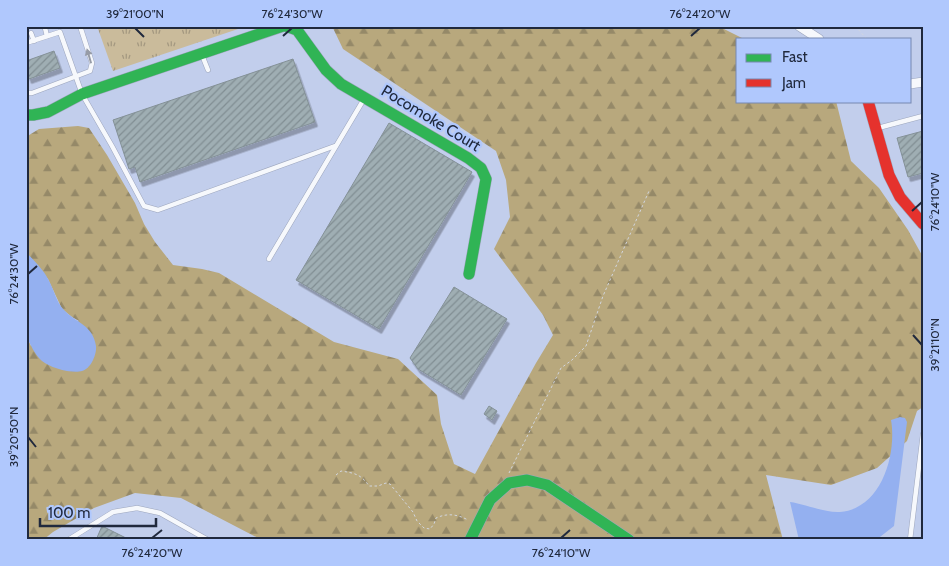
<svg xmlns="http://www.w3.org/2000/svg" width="949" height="566" viewBox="0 0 949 566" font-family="Cabin,sans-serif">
  <defs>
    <pattern id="grass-tufts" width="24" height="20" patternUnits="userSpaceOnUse" patternTransform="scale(1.25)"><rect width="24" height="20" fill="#cabb9b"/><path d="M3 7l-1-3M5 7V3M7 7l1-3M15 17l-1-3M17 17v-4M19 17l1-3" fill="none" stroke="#a49880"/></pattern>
    <pattern id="forest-firs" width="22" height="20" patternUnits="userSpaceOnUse" patternTransform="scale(1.25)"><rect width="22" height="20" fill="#b8a87d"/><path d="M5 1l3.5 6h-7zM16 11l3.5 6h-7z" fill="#958968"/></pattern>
    <pattern id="building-hatch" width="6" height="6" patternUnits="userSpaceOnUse" patternTransform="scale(1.25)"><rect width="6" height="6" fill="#9faeb3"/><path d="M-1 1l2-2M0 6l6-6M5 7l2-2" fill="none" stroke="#818e93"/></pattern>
    <filter id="shadow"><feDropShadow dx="2.5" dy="4.5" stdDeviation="0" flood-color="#0004"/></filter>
  </defs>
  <rect width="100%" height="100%" fill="#c2ceec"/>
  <path fill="url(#grass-tufts)" d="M97,26H247L113,71Z"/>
  <path fill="url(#forest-firs)" d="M332,26H718L744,39H738V101H836L851,161L879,188L908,230L923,257V407L917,411L907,441L877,468L831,485L766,475L783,540H262L181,498L135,493L94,508L53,532L43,540L26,538V335L31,346L79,321L72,317L62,309L48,279L26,252V137L39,129L78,126L89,128L107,155L135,203L144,224L155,242L173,265L202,269L219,273L334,342L398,359L437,395L441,424L454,464L475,474L536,363L553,335L543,315L494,249L510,217L506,180L496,151L343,49Z"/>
  <g fill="#94b0f0">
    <path d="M26,252C34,261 43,269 48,279C54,289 56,302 64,310C76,323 93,325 96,346C97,354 91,369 82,371C73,374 50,368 42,361C35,355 30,344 26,335Z"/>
    <path d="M900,417L905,418L907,422L894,526L876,540H799L790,502C805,504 825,513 840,512C881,509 897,455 891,420Z"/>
  </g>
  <g fill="url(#building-hatch)" stroke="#849197" filter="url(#shadow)">
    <path d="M54,51L60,68L29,79L26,71V61Z"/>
    <path d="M293,59L315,122L140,182L135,167L129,169L113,120Z"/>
    <path d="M389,123L472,172L379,329L296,280Z"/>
    <path d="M923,131V173L908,177L897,138Z"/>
    <path d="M454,287L507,319L461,395L418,369L410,358Z"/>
    <path d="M489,406L497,411L492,420L484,414Z"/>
    <path d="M102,526L130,540H96Z"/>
  </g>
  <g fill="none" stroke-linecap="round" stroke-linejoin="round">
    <defs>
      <g id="lane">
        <path d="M45,28L47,36"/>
        <path d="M31,33L34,41"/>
        <path d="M26,43L60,32L82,94L112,146L144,206L158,210L335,146"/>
        <path d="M202,55L208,70"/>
        <path d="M26,93H32L90,71L92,63L80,26"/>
        <path d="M878,128L923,116"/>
        <path d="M269,259L364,99"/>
        <path d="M68,540L113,512L137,508L160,513L208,540"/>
        <path d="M910,540L923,434"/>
      </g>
      <g id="street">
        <path d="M799,26L819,39"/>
        <path d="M910,84L923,82"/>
      </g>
      <g id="fast">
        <path d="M286,26L297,30L326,70L341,84L468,158L481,168L486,179L469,274"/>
        <path d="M26,115H33L48,112L82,94L283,26"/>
        <path d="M470,540L490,500L509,483L527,480L547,485L629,540"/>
      </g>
      <path id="jam" d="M868,101L889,175L900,197L923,224"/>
    </defs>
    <use href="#lane" stroke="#9da6bd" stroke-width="5.5"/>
    <use href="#street" stroke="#9da6bd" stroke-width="10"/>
    <use href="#fast" stroke="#9da6bd" stroke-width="12"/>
    <use href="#jam" stroke="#9da6bd" stroke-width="12"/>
    <g stroke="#d2d6df" stroke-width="1" stroke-dasharray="2.5 2.5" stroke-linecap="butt">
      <path d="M855,26L867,39"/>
      <path d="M509,473L561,368L572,360L586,346L603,296L649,191"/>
      <path d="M336,475L341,471C354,473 361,474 369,486H378L386,483L390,484L413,512L417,521L424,528L430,529L434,524L436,518C447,513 457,514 468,520"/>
    </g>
    <use href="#lane" stroke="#f6f8fc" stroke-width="4.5"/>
    <use href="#street" stroke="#f6f8fc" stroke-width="9"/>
    <use href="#fast" stroke="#30b455" stroke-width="11"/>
    <use href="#jam" stroke="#e5322d" stroke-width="11"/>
  </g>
  <defs><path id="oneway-solid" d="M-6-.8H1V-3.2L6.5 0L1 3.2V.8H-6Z" transform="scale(1.25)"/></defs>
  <use fill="#969ba6" href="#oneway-solid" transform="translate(89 56) rotate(-106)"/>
  <path fill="none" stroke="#20293d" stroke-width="2" d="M135,28L144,37M283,36L292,28M691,36L700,28M912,211L922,202M28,274L37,266M913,335L922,345M28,437L36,447M152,538L162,530M561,538L570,530"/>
  <g text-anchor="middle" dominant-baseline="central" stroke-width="4.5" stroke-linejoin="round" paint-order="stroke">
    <g font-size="16" fill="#20293d" stroke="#b0c8fd">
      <text transform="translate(431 118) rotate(31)">Pocomoke Court</text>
    </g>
  </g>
  <rect width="949" height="566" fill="none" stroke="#b0c8fd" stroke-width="55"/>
  <rect x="736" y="38" width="175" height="65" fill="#b0c8fd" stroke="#7688b0"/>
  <rect x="746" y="54" width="25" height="8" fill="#30b455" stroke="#7688b0"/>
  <text x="782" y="62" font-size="15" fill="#20293d">Fast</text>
  <rect x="746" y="79" width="25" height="8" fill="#e5322d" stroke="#7688b0"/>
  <text x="782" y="88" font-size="15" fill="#20293d">Jam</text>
  <path d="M40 518v8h116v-8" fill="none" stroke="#20293d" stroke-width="2.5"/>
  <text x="48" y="518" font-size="15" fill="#20293d" stroke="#b0c8fd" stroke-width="4" paint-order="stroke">100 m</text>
  <rect x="28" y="28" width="894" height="510" fill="none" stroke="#20293d" stroke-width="2"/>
  <g font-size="12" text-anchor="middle" fill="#20293d">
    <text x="135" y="18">39°21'00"N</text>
    <text x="292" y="18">76°24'30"W</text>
    <text x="700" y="18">76°24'20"W</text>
    <text transform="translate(935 202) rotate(-90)" y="4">76°24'10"W</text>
    <text transform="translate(14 274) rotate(-90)" y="4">76°24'30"W</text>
    <text transform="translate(935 345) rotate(-90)" y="4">39°21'10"N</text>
    <text transform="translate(14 437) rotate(-90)" y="4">39°20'50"N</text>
    <text x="152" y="557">76°24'20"W</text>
    <text x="561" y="557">76°24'10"W</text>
  </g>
</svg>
